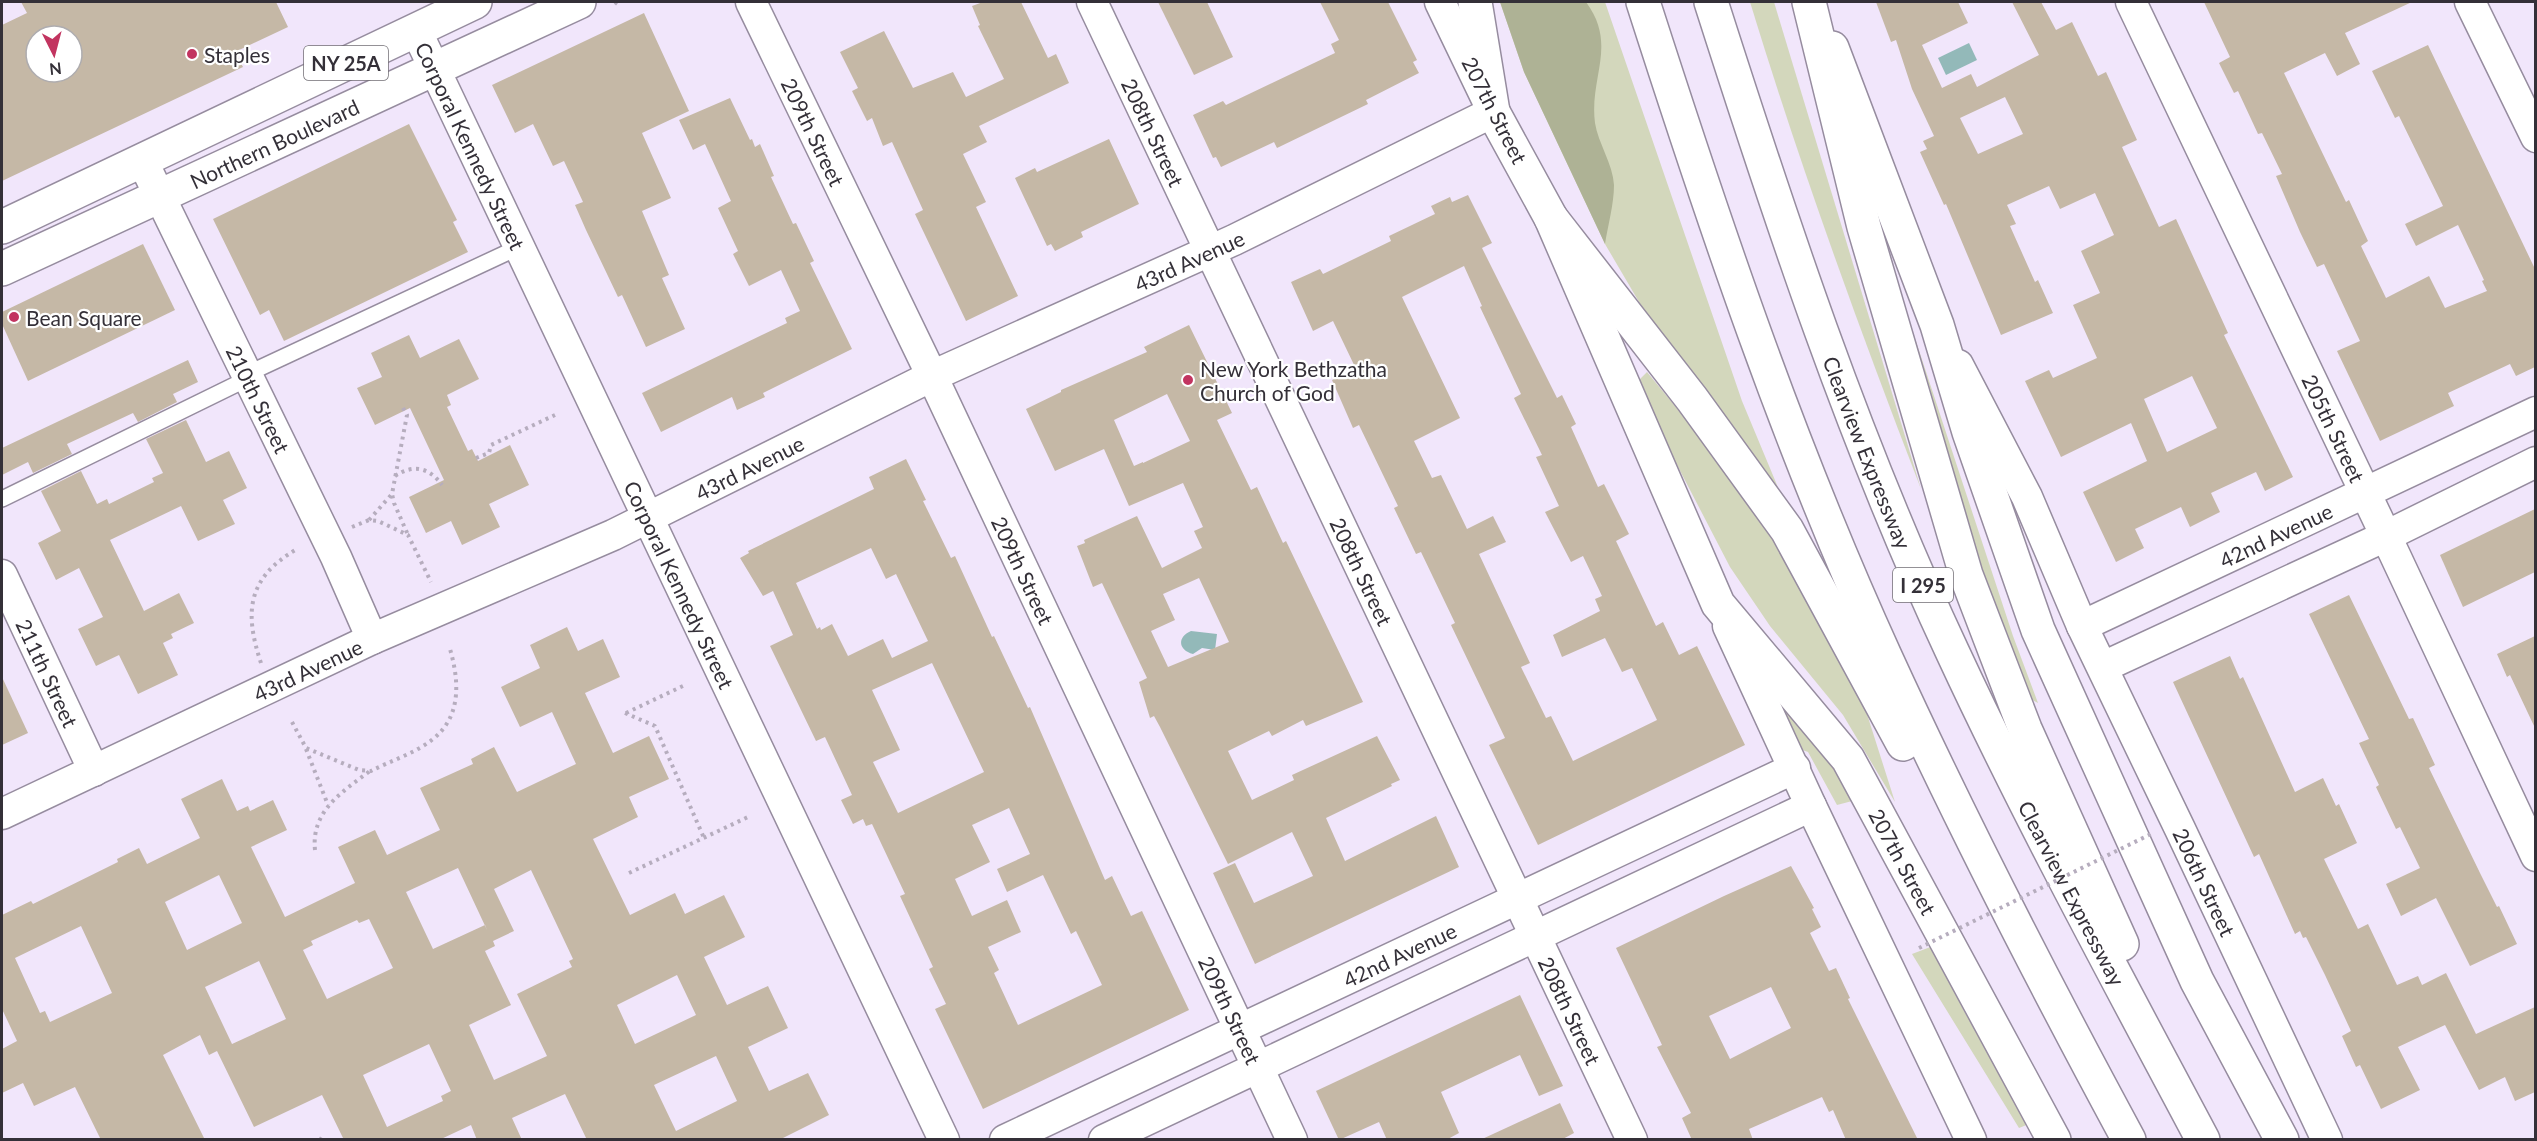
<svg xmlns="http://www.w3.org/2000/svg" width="2537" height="1141" viewBox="0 0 2537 1141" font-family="Lato,sans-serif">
  <rect width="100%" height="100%" fill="#f1e6fb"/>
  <g fill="#d3d7bc">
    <path d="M1500,2H1605L1742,401L1787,509L1686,382L1605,244L1524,72Z"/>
    <path d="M1750,2H1774L1921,489C1859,328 1800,166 1750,2Z"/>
    <path d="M1882,238L2013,636L2038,703L2023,695L1995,625Z"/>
    <path d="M1647,372L1736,480L1782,548L1859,689L1895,802L1843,715L1770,626L1730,567L1635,384Z"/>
    <path d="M1763,680L1804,720L1856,800L1837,805L1808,752L1797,748Z"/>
    <path d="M1933,946L1964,1011L2029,1124L2019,1128L1912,954Z"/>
  </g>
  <path fill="#aeb295" d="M1500,2H1586C1618,45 1589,77 1595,123C1598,143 1613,164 1614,185C1614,204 1608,225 1605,244L1524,72Z"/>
  <g fill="#93b9b9">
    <path d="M1969,43L1977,60L1946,75L1938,58Z"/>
    <path d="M1191,631L1217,634L1215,650L1202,648L1193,654C1178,650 1177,637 1191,631Z"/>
  </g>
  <g fill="#c5b8a6" fill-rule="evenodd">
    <path d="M21,2H276L288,27L235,52L243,67L2,181V25L27,13ZM36,36H72V72H36Z"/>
    <path d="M983,2H1021L1048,58L1056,54L1069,83L979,126L987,142L963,154L986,202L976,207L1018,296L966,321L915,214L923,210L892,142L883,146L872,118L867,121L852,91L858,88L840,52L884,31L913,88L953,72L966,97L1004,79L978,26L980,25L972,6Z"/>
    <path d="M1158,2H1207L1233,57L1194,75Z"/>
    <path d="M1320,2H1388L1417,60L1413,62L1419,73L1366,100L1368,104L1277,148L1274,142L1221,167L1216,157L1213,158L1193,115L1223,101L1226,105L1335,53L1331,44L1339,40Z"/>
    <path d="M1876,2H1958L1968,23L1922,45L1942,88L1971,74L1977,87L2039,55L2012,2H2041L2056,30L2072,22L2098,76L2106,72L2137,140L2122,147L2159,227L2176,219L2228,333L2224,335L2293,477L2265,491L2256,472L2211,493L2220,512L2190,527L2181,507L2135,529L2144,548L2116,562L2083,492L2147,461L2131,423L2061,457L2025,381L2049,370L2053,378L2097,358L2073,305L2100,293L2081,251L2114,235L2095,193L2060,209L2049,186L2007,205L2016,224L2010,226L2035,282L2038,280L2053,313L2001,335L1946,204L1944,205L1920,152L1927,149L1923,141L1934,136L1912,89L1896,40L1891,42ZM2005,97L2023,134L1978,154L1960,118ZM2192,376L2217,428L2167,452L2144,399Z"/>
    <path d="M2204,2H2412L2345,33L2360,64L2337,76L2325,53L2284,73L2346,202L2349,200L2368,241L2361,246L2386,298L2429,276L2445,308L2487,291L2482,281L2484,280L2458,225L2416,246L2405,224L2443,206L2399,116L2395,118L2372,71L2428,45L2535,269V367L2516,376L2510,364L2448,393L2454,406L2380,441L2337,351L2360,341L2324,264L2317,267L2300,232L2276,176L2282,174L2262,133L2258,134L2238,91L2234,93L2219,63L2230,57Z"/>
    <path d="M644,13L689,111L642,133L671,198L642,211L669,275L662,278L685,329L646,347L622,295L618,297L586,230L575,205L583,202L564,161L553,166L533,124L515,133L492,85Z"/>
    <path d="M730,98L750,140L752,139L755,147L760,144L774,176L771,177L793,224L796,223L814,261L810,263L852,349L763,393L765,397L737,410L732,397L661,432L642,393L787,323L785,318L800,311L781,270L749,286L733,254L738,251L718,208L731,201L705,144L693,150L679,120Z"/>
    <path d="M409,124L457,220L453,222L468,252L284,341L269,310L260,315L213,219Z"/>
    <path d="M1109,139L1139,204L1081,232L1083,237L1055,251L1051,244L1047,246L1015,178L1035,168L1037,172Z"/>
    <path d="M1468,195L1492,243L1482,248L1557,398L1562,395L1576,424L1571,427L1598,487L1604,484L1629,534L1616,541L1656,626L1663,622L1679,655L1697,646L1745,745L1538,845L1489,745L1505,738L1451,625L1455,623L1421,552L1416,554L1394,508L1398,506L1359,425L1353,428L1332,380L1356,369L1333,321L1313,331L1291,282L1320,269L1323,274L1391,241L1389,236L1435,214L1431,206L1450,197L1452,202ZM1464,266L1482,306L1480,307L1521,394L1514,398L1542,455L1536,457L1559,506L1545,512L1571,562L1583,556L1602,596L1595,599L1600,611L1553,635L1562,657L1605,638L1622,672L1632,668L1657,720L1573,761L1551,716L1546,718L1521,667L1530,663L1479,554L1506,542L1493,516L1467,529L1441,475L1432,478L1414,441L1460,418L1402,297Z"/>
    <path d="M143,244L175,310L28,381L2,324V312Z"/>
    <path d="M1189,325L1232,413L1217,420L1251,490L1257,487L1283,543L1286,541L1363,702L1306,726L1303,720L1272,736L1269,731L1228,751L1252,800L1294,780L1292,775L1377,736L1400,780L1391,784L1392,786L1326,818L1345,861L1436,816L1459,867L1255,964L1213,873L1235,863L1254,903L1313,876L1292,832L1228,864L1160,727L1154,716L1150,718L1139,682L1147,678L1102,583L1093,587L1077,546L1085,543L1084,540L1137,516L1162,568L1202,548L1194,531L1203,527L1183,483L1129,506L1104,449L1055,471L1026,409L1061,392V390L1147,352L1144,347ZM1167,394L1190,441L1143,463V462L1134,466L1114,420ZM1199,578L1229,642L1168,667L1151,631L1175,620L1163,594Z"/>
    <path d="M409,335L420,358L459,339L479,379L447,395L451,405L447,407L468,451L472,449L478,461L510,445L529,485L489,504L500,527L462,545L451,521L426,533L409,497L444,480L410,408L375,425L357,388L382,377L371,353Z"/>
    <path d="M188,360L198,382L173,394L177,402L138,422L133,413L67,444L72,454L33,473L28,462L2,475V448Z"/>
    <path d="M186,420L206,462L229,451L247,488L223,500L235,524L198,541L181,506L110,540L144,611L179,593L194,623L171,634L173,638L163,643L178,675L138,694L119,655L96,666L78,629L103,617L79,568L56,580L38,543L61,531L41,491L81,471L97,504L107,499L109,504L154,482L152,478L163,473L146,439Z"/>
    <path d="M906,459L926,500L923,501L951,558L955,556L992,637L994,636L1028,708L1030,707L1105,880L1112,876L1131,916L1142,911L1189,1010L983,1109L935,1009L946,1004L929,969L933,967L900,896L905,894L872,824L866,826L863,819L853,824L841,800L852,795L825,737L816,741L770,646L793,635L773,591L763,596L740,558L749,553L748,551L874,489L869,477ZM871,548L886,579L896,574L928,641L892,658L883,639L848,656L832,624L821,630L820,627L817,629L796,583ZM932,663L984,772L898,813L873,762L900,750L872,690ZM1009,808L1030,854L997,869L1007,892L1043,875L1071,934L1076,931L1102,985L1018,1025L994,973L999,970L988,947L1021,932L1007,900L972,916L955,879L990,862L972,825Z"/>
    <path d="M2535,509V572L2463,607L2440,555Z"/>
    <path d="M2349,595L2409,719L2413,718L2435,765L2429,768L2480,873L2497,907L2499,906L2517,944L2470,966L2436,898L2401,916L2386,884L2420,868L2400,827L2396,829L2376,787L2379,785L2359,743L2369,739L2309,614Z"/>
    <path d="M567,627L578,651L603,639L620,677L585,693L613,753L649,736L669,779L629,797L638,817L593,839L630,915L675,893L685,914L724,895L745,937L704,957L727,1005L768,986L788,1028L748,1047L769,1091L808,1073L829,1115L779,1140H587L565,1094L512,1118L522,1140H477L471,1125L439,1140H344L322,1095L254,1127L217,1051L209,1055L200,1035L163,1055L205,1140H101L75,1087L34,1106L23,1083L2,1093V1049L17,1041L2,1009V915L31,901L33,904L118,862L117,859L139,848L147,864L200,838L181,799L222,779L237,811L248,806L250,811L273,800L287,830L251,847L285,917L355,883L338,847L375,830L387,855L440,830L420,788L473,764L471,759L494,747L517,792L576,764L552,712L520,727L501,687L540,668L530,645ZM458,868L487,930L485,925L433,949L406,892ZM531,870L573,959L569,961L572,967L517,994L547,1056L494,1080L469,1025L511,1005L485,951L495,946L493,941L514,931L494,889ZM219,875L242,923L187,950L165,902ZM369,919L393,968L327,999L303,950L313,945L311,941L357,920L359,923ZM81,926L112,993L50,1022L45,1011L40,1013L15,958ZM259,961L286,1019L232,1044L205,987ZM677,975L696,1015L635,1044L617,1005ZM429,1044L451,1091L441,1096L443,1101L387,1127L363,1075ZM716,1056L737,1101L676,1131L654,1085Z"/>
    <path d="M2535,636V728L2510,675L2507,677L2497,654Z"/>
    <path d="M2230,656L2240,679L2243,677L2295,792L2323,778L2336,806L2339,804L2357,843L2324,859L2358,929L2368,924L2397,985L2418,976L2422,985L2446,973L2476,1034L2535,1007V1092L2515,1101L2505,1077L2479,1090L2445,1025L2398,1047L2420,1090L2381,1109L2360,1065L2356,1067L2342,1036L2351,1031L2325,975L2306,937L2303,938L2300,931L2295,934L2259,854L2254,857L2173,682Z"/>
    <path d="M2,677L28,733L2,745Z"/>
    <path d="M1791,866L1814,908L1812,909L1821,927L1810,933L1829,971L1836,968L1850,998L1848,999L1918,1140H1846L1833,1110L1829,1112L1822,1097L1749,1129L1753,1140H1692L1682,1118L1691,1113L1657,1047L1662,1045L1616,948L1724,896ZM1771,987L1791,1028L1730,1059L1709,1016Z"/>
    <path d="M1520,995L1563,1086L1539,1096L1520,1055L1441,1092L1459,1133L1446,1140H1387L1379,1122L1339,1140L1316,1091Z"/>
    <path d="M1560,1103L1574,1133L1561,1140H1480Z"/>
  </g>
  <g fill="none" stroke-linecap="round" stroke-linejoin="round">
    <defs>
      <g id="service">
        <path d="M247,374L519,247"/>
        <path d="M2,499L249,378"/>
      </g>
      <g id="minor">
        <path id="s1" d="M751,2L932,376L1292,1140"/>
        <path id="s2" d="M1092,2L1632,1140"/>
        <path id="s3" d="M2131,2L2394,553L2536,856"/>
        <path d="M2470,2L2536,137"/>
        <path id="s4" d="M416,30L944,1140"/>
        <path id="s5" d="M142,160L336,557L372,639"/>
        <path id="s6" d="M1958,365L2027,497L2082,626L2180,829L2327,1140"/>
        <path id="s7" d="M2,575L94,771"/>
        <path d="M1728,626L1811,806L1971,1140"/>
        <path id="s8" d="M2082,626L2536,412"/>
        <path d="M2103,667L2386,536L2536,462"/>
        <path id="s9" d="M2,814L372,639L613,535L932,376L1234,240L1493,112L1440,2"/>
        <path id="s10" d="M1005,1140L1795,768"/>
        <path d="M1104,1140L1811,806"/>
      </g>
      <g id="tertiary">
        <path d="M1832,48L1937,325L1969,432L2038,630L2197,981L2282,1140"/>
        <path id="s11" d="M1493,112L1551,218L1718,604L1848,759L2054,1140"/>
      </g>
      <g id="primary">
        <path d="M1475,2L1493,112"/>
        <path d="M2,227L475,2"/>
        <path id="s12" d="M2,269L579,2"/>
      </g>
      <g id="motorway">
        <path d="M1643,2C1714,223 1788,444 1885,656C1960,820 2043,981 2129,1140"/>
        <path id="s13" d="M1711,2C1781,221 1854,442 1952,651C2029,817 2117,978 2203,1140"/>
        <path d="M1809,2L1864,227L1966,575L2025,729L2122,944"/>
        <path d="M1551,218L1692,399L1787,530L1903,744"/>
      </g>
    </defs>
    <use href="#service" stroke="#968c9f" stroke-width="18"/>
    <use href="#minor" stroke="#968c9f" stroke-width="33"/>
    <use href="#tertiary" stroke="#968c9f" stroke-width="36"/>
    <use href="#primary" stroke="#968c9f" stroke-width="36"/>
    <use href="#motorway" stroke="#968c9f" stroke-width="36"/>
    <g stroke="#b6adbe" stroke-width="4" stroke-dasharray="3 4.5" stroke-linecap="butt">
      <path d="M615,2L620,6"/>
      <path d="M403,408L407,415L392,494L394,503L408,535"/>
      <path d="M476,458L489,453L491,445L555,415"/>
      <path d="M395,476C413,464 429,467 442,485"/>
      <path d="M369,520L392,494"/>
      <path d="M352,527L369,520L378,521L408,535L431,582"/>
      <path d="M261,663C244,612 247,578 297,549"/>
      <path d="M625,713L655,726L704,838"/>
      <path d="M626,713L685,685"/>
      <path d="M292,722L306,748L359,770L371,771C390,761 416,753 433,739C462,716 459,680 450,649"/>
      <path d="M306,749L328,805"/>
      <path d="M315,850C311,811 342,792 370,771"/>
      <path d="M629,873L748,817"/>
      <path d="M320,1140L322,1137"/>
    </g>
    <use href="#service" stroke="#fff" stroke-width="15"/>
    <use href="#minor" stroke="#fff" stroke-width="30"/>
    <use href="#tertiary" stroke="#fff" stroke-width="33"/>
    <use href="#primary" stroke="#fff" stroke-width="33"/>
    <use href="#motorway" stroke="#fff" stroke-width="33"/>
    <path stroke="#b6adbe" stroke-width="4" stroke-dasharray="3 4.5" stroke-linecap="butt" d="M1919,948L2151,834"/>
  </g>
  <g fill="#c23460" stroke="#fff" stroke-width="2">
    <circle cx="192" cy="54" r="6"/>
    <circle cx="14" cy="317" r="6"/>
    <circle cx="1188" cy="380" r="6"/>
  </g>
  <g text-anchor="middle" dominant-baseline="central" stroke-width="4.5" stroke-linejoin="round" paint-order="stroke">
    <g fill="#fff" stroke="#716e74" stroke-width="1.5">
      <rect x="304" y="46" width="84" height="34" rx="4.5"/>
      <rect x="1893" y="568" width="60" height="34" rx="4.5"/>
    </g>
    <g font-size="20" font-weight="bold" fill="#343038">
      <text x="346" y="63">NY 25A</text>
      <text x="1923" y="585">I 295</text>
    </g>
    <g font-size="21" fill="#343038" stroke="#fff" text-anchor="start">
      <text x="204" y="54">Staples</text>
      <text x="26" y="317">Bean Square</text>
      <text x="1200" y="368">New York Bethzatha<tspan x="1200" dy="24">Church of God</tspan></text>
    </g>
    <g font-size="21" fill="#343038" stroke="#fff">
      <text transform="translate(1495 110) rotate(63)">207th Street</text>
      <text stroke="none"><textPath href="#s1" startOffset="144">209th Street</textPath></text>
      <text stroke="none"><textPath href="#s2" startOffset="144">208th Street</textPath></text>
      <text stroke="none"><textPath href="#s12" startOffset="300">Northern Boulevard</textPath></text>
      <text stroke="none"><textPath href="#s4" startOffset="128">Corporal Kennedy Street</textPath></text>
      <text stroke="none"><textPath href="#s9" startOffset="1310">43rd Avenue</textPath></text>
      <text stroke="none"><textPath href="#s5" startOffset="266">210th Street</textPath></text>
      <text stroke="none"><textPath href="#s3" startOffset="472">205th Street</textPath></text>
      <text stroke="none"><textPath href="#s13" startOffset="477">Clearview Expressway</textPath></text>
      <text stroke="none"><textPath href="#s9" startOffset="824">43rd Avenue</textPath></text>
      <text stroke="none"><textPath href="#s8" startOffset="214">42nd Avenue</textPath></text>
      <text stroke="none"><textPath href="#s1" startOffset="630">209th Street</textPath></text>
      <text stroke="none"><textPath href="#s2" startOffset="630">208th Street</textPath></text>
      <text stroke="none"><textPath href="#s4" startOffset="614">Corporal Kennedy Street</textPath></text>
      <text stroke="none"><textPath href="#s9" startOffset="338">43rd Avenue</textPath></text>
      <text stroke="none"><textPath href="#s7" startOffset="108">211th Street</textPath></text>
      <text stroke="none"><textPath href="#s11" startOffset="860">207th Street</textPath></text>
      <text stroke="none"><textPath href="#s6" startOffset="573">206th Street</textPath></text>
      <text stroke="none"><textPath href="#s13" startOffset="963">Clearview Expressway</textPath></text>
      <text stroke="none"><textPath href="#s10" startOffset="436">42nd Avenue</textPath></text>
      <text stroke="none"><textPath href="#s1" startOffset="1116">209th Street</textPath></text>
      <text stroke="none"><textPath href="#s2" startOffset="1116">208th Street</textPath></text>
    </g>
  </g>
  <rect width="2537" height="1141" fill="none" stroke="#343038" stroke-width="6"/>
  <g transform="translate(54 54) rotate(174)"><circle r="28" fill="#ffffff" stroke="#aeacaf" stroke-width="1.5"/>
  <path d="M0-4.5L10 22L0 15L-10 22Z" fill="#c23460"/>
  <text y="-9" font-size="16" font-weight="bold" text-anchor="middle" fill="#343038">N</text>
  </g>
</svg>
